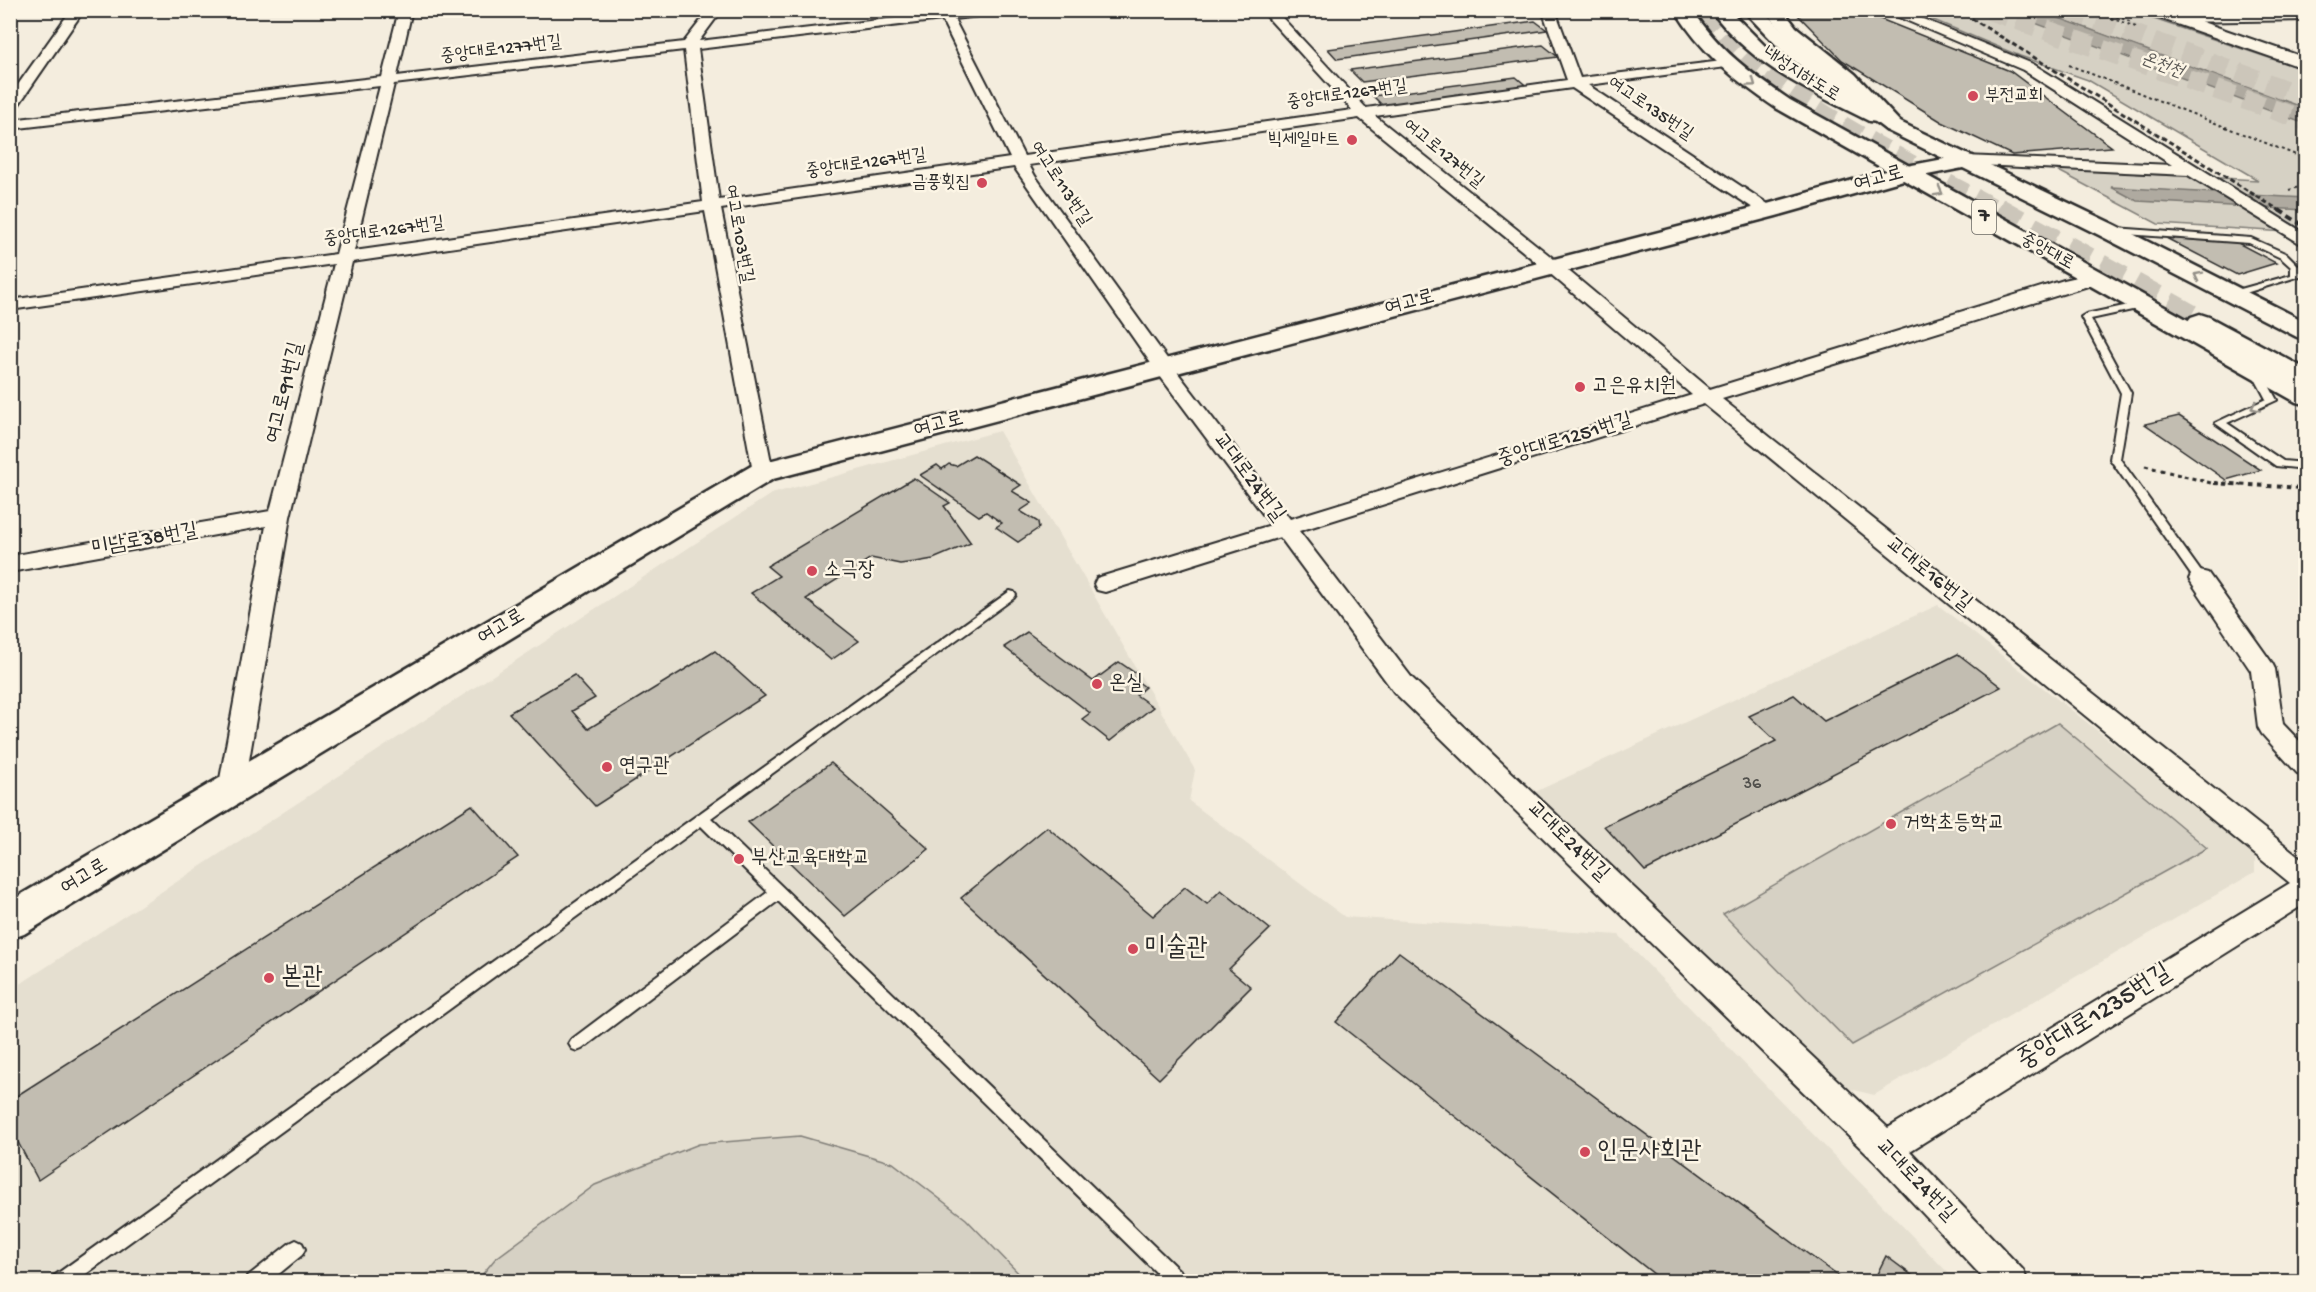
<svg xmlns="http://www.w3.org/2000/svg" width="2316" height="1292" viewBox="0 0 2316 1292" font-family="'Gochi Hand','Poor Story',sans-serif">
  <rect width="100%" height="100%" fill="#f4edde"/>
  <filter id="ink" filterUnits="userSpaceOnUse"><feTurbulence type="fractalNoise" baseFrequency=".0167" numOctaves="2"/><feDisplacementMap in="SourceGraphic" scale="12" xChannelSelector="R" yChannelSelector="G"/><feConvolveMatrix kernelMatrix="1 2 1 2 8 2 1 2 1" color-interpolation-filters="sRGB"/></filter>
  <g filter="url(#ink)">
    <g fill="#e5dfd0">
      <path d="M999,431L1195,770L1189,801L1345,917L1619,935L1956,1281L11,1282V990L771,494Z"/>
      <path d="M1938,605L2255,855V872L1874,1095L1842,1087L1535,792Z"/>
    </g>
    <g fill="#d6d1c4" stroke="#807e78" stroke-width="1.5">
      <path d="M1912,11H2130L2305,70V233L2158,224L2055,169L2258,180L2088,80L2020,56Z"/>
      <path d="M2058,723L2207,848L1852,1045L1723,914Z"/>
      <path d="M800,1136L893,1163L966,1219L1026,1281H477L495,1259L595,1185L699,1144Z"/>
    </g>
    <g fill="#afaaa0" stroke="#7a7771" stroke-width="1.5">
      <path d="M2003,11H2040L2305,108V124Z"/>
      <path d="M2111,187L2305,198V210L2137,201Z"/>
    </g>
    <g fill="#c2bdb1" stroke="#2b2b2b" stroke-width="1.5">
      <path d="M1793,10H1858L2010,71L2112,147L2012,155L1942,122L1842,60Z"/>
      <path d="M1535,21L1547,30L1337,59L1328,49Z"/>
      <path d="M1543,45L1558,57L1362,82L1350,70Z"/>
      <path d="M1516,77L1530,89L1385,108L1373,96Z"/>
      <path d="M2166,238L2236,242L2276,263L2237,275Z"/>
      <path d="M2179,416L2261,470L2226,480L2145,424Z"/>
      <path d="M974,455L1021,485L1012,491L1032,503L1020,511L1038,522L1039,528L1018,542L996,527L1002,523L986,512L979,516L920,475L937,465L942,469L949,464L956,466Z"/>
      <path d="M914,478L950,503L944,506L971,543L933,559L916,562L900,564L871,558L806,599L859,641L831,660L751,593L779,576L767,566Z"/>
      <path d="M1027,632L1093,681L1119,662L1138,675L1134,679L1145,687L1136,695L1153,707L1110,741L1082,719L1090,713L1004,647Z"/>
      <path d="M715,651L765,696L595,806L509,713L574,675L595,698L572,711L588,729Z"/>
      <path d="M1958,654L2001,687L1645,871L1604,826L1776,741L1749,716L1794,695L1824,721Z"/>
      <path d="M831,763L929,849L845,916L748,822Z"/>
      <path d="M472,805L518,857L38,1180L10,1127V1100Z"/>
      <path d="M1047,827L1153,916L1185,887L1207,904L1221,890L1270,929L1229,969L1251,987L1159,1079L961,898Z"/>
      <path d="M1399,952L1846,1282H1664L1336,1022Z"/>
      <path d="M1886,1256L1921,1282H1873Z"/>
    </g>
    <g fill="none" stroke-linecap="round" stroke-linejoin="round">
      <g stroke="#ccc6ba" stroke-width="20" stroke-dasharray="20 10" stroke-linecap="butt">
        <path d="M1706,10C1714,24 1724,34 1735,45C1803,114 1915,165 2000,212"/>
        <path d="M1989,10L2306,121"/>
        <path d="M2069,10L2293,93"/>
      </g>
      <path stroke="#ccc6ba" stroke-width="26" stroke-dasharray="26 13" stroke-linecap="butt" d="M1997,210L2200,322"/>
      <defs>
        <g id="service">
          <path d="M2115,228L2251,238L2287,254L2299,266L2300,276L2236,296H2230V292L2291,275V267L2281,258L2249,243L2112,233L2111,231Z"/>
          <path d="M2143,302L2148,305L2146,307L2091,319L2131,393L2120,459L2204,576L2206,579L2204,582H2196L2110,459L2121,393L2081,317L2086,314Z"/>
          <path d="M2256,368L2261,371L2277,400L2227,423L2283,461L2306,463V469L2276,466L2215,423L2266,399L2251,371Z"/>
          <path d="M1010,591L1014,592L1016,595L1014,598L711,818L1185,1276L1188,1282H1166L778,901L582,1049L577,1051L572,1049L569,1044L572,1039L768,892L701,826L75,1282H51L54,1276Z"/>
          <path d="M296,1240L302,1243L305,1249L302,1255L269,1282H245L248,1276L290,1243Z"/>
        </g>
        <g id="minor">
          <path d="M71,10H84L15,110L10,111V96Z"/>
          <path d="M399,10H412L397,76L684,42L709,10H722L699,41L938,13L937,10H1002L996,14L954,19L1024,156L1352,110L1261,10H1275L1366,108L1567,80L1542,10H1555L1580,78L1731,60L1733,63L1731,66L1726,67L1588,85L1774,208L1776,211L1774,214H1762L1572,88L1375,116L1559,263L1710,389L2064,280L2095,273L2101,274L2104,278L2101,282L1722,399L2306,862V903L1910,1151L2023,1270L2028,1282H1987L1873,1160L1394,692L1280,537L1105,592L1097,590L1094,584L1097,578L1271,525L1157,372L1014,167L721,209L773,472L770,477L763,479L756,477L753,472L705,211L352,262L290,517L244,790L240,798L231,801L222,798L218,790L266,526L10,572V556L270,511L334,264L10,310V300L336,254L380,86L10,129V120L382,77ZM942,20L1010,158L719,200L698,49ZM684,50L703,202L354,251L394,84ZM1359,118L1547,271L1692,395L1290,519L1171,364L1035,176L1029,165ZM1704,404L2290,883L1888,1128L1412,678L1299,531Z"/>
          <path d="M1882,10H1901L2033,64L2306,234V247L2188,175L1960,164L1957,161L1960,158L1965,156L2172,165L2023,70Z"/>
          <path d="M2306,12V20L2174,22L2168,18L2174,14Z"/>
          <path d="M2200,571L2208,573L2272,663L2275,669L2283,724L2306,748V776L2297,773L2262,734L2258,727L2251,671L2189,579L2192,573Z"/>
        </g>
        <path id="tertiary" d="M2143,10H2168L2306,58V69L2145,13Z"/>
        <path id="secondary" d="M1965,155L1973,156L1976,161L1973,166L1907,179L1776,216L773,479L24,934L10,939V901L753,465L1760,206L1896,168Z"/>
        <g id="primary">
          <path d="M1675,10H1693C1717,49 1753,75 1790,100L2306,385V404L2296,402L1776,108C1736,81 1701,53 1675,10Z"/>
          <path d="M1711,10H1729L1767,48L1809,76L1858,100C1828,68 1790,46 1765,10H1783L1796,27L1855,74L1900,122L2115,225L2306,322V340L2297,337L2099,235L1886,130L1878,122L1869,121C1811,92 1750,65 1711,10Z"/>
        </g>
        <g id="trunk">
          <path d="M1743,10H1762L1799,46L1900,122L1903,126L1900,130H1886L1785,54Z"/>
          <path d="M2200,314L2209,317L2306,369V388L2297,386L2191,327L2187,322L2191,317Z"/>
        </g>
      </defs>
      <use href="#service" stroke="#2b2b2b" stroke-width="4"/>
      <use href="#minor" stroke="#2b2b2b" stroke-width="4"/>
      <use href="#tertiary" stroke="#2b2b2b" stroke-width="4"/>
      <use href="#secondary" stroke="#2b2b2b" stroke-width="5"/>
      <use href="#primary" stroke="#2b2b2b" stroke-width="5"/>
      <use href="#trunk" stroke="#2b2b2b" stroke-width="5"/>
      <g stroke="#2b2b2b" stroke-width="2" stroke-dasharray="3 3" stroke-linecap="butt">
        <path d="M2088,10L2136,27"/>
        <path d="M2099,10L2132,22"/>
        <path d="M2069,65L2306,159"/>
        <path d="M2289,190L2306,185"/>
      </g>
      <path stroke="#2b2b2b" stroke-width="3" stroke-dasharray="4 4" stroke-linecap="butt" d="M2145,466L2211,483L2242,485"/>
      <path stroke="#2b2b2b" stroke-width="4" stroke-dasharray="4.5 4.5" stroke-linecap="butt" d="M2214,483L2306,488"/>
      <use href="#service" fill="#fcf5e5" fill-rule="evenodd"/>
      <use href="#minor" fill="#fcf5e5" fill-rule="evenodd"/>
      <use href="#tertiary" fill="#fcf5e5" fill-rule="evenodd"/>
      <use href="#secondary" fill="#fcf5e5" fill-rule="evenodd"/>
      <use href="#primary" fill="#fcf5e5" fill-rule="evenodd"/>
      <use href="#trunk" fill="#fcf5e5" fill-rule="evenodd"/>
      <path stroke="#2b2b2b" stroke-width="3" stroke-dasharray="5 3" stroke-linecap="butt" d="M1958,10L2282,212"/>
      <path stroke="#2b2b2b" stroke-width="4" stroke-dasharray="7 4" stroke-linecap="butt" d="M2279,210L2306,227"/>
    </g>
    <defs><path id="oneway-chevron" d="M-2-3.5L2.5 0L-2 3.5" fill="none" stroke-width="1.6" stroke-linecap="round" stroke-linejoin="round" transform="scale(1.5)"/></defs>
    <g stroke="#949088">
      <use href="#oneway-chevron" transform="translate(1752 83) rotate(36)"/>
      <use href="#oneway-chevron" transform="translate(1939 192) rotate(29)"/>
      <use href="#oneway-chevron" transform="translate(2198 276) rotate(-153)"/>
      <use href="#oneway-chevron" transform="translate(2255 407) rotate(156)"/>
    </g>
  </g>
  <g fill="#d1495b" stroke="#fcf5e5" stroke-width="2">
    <circle cx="1973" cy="96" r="6"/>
    <circle cx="1352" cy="140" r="6"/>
    <circle cx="982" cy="183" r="6"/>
    <circle cx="1580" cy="387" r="6"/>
    <circle cx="812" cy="571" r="6"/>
    <circle cx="1097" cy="684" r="6"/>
    <circle cx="607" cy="767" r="6"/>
    <circle cx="1891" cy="824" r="6"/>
    <circle cx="739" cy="859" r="6"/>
    <circle cx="1133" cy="949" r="6"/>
    <circle cx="269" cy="978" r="6"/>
    <circle cx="1585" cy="1152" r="6"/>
  </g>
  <g text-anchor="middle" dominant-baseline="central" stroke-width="5" stroke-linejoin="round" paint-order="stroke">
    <g font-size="18" fill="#2b2b2b" stroke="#fcf5e5">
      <text transform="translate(501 50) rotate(-7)">중앙대로1277번길</text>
      <text transform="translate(1801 75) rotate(32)">내성지하도로</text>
      <text transform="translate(1347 95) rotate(-8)">중앙대로1267번길</text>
      <text transform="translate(1650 109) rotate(34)">여고로135번길</text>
      <text transform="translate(1443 154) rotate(39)">여고로127번길</text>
      <text transform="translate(866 164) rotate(-8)">중앙대로1267번길</text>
      <text transform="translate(1060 184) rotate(57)">여고로113번길</text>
      <text transform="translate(384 232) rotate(-8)">중앙대로1267번길</text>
      <text transform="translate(738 234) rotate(80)">여고로103번길</text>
      <text transform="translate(2047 252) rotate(29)">중앙대로</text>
    </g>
    <g font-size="18" font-style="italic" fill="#595754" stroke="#fcf5e5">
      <text transform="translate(2162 66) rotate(21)">온천천</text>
    </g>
    <g font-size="18" fill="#2b2b2b" stroke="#fcf5e5" text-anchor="end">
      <text x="1985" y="96" text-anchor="start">부전교회</text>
      <text x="1340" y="140">빅세일마트</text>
      <text x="970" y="183">금풍횟집</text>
    </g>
    <g font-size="18" fill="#51504c">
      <text x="1752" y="784">36</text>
    </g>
    <rect fill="#fcf5e5" stroke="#6a6863" stroke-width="1.5" x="1972" y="200" width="24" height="34" rx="4.5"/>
    <g font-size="20" font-weight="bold" fill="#2b2b2b">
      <text x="1984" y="217">7</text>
    </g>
    <g font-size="21" fill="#2b2b2b" stroke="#fcf5e5">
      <text transform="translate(1879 180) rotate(-15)">여고로</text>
      <text transform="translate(1410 304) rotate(-15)">여고로</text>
      <text transform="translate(286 393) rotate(-76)">여고로91번길</text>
      <text transform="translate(939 426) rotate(-15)">여고로</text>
      <text transform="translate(1565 441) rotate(-17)">중앙대로1251번길</text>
      <text transform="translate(1248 478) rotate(53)">교대로24번길</text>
      <text transform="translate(145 541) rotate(-10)">미남로38번길</text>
      <text transform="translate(1928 575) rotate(39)">교대로16번길</text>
      <text transform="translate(502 628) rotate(-31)">여고로</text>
      <text transform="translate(1567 842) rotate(44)">교대로24번길</text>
      <text transform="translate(85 878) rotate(-31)">여고로</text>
      <text transform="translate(1915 1181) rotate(46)">교대로24번길</text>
    </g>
    <g font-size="21" fill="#2b2b2b" stroke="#fcf5e5" text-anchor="start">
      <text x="1592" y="387">고은유치원</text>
      <text x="824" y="571">소극장</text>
      <text x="1109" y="684">온실</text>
      <text x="619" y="767">연구관</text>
      <text x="1903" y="824">거학초등학교</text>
      <text x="751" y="859">부산교육대학교</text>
    </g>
    <g font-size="26" fill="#2b2b2b" stroke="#fcf5e5" text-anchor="start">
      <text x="1145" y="949">미술관</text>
      <text x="281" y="978">본관</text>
      <text x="1597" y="1152">인문사회관</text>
    </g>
    <g font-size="26" fill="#2b2b2b" stroke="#fcf5e5">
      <text transform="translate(2095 1018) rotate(-32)">중앙대로1235번길</text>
    </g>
  </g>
  <rect width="2316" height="1292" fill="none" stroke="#fcf5e5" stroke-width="36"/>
  <rect x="18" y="18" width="2280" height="1256" fill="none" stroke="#2b2b2b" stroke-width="2" filter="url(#ink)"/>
</svg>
